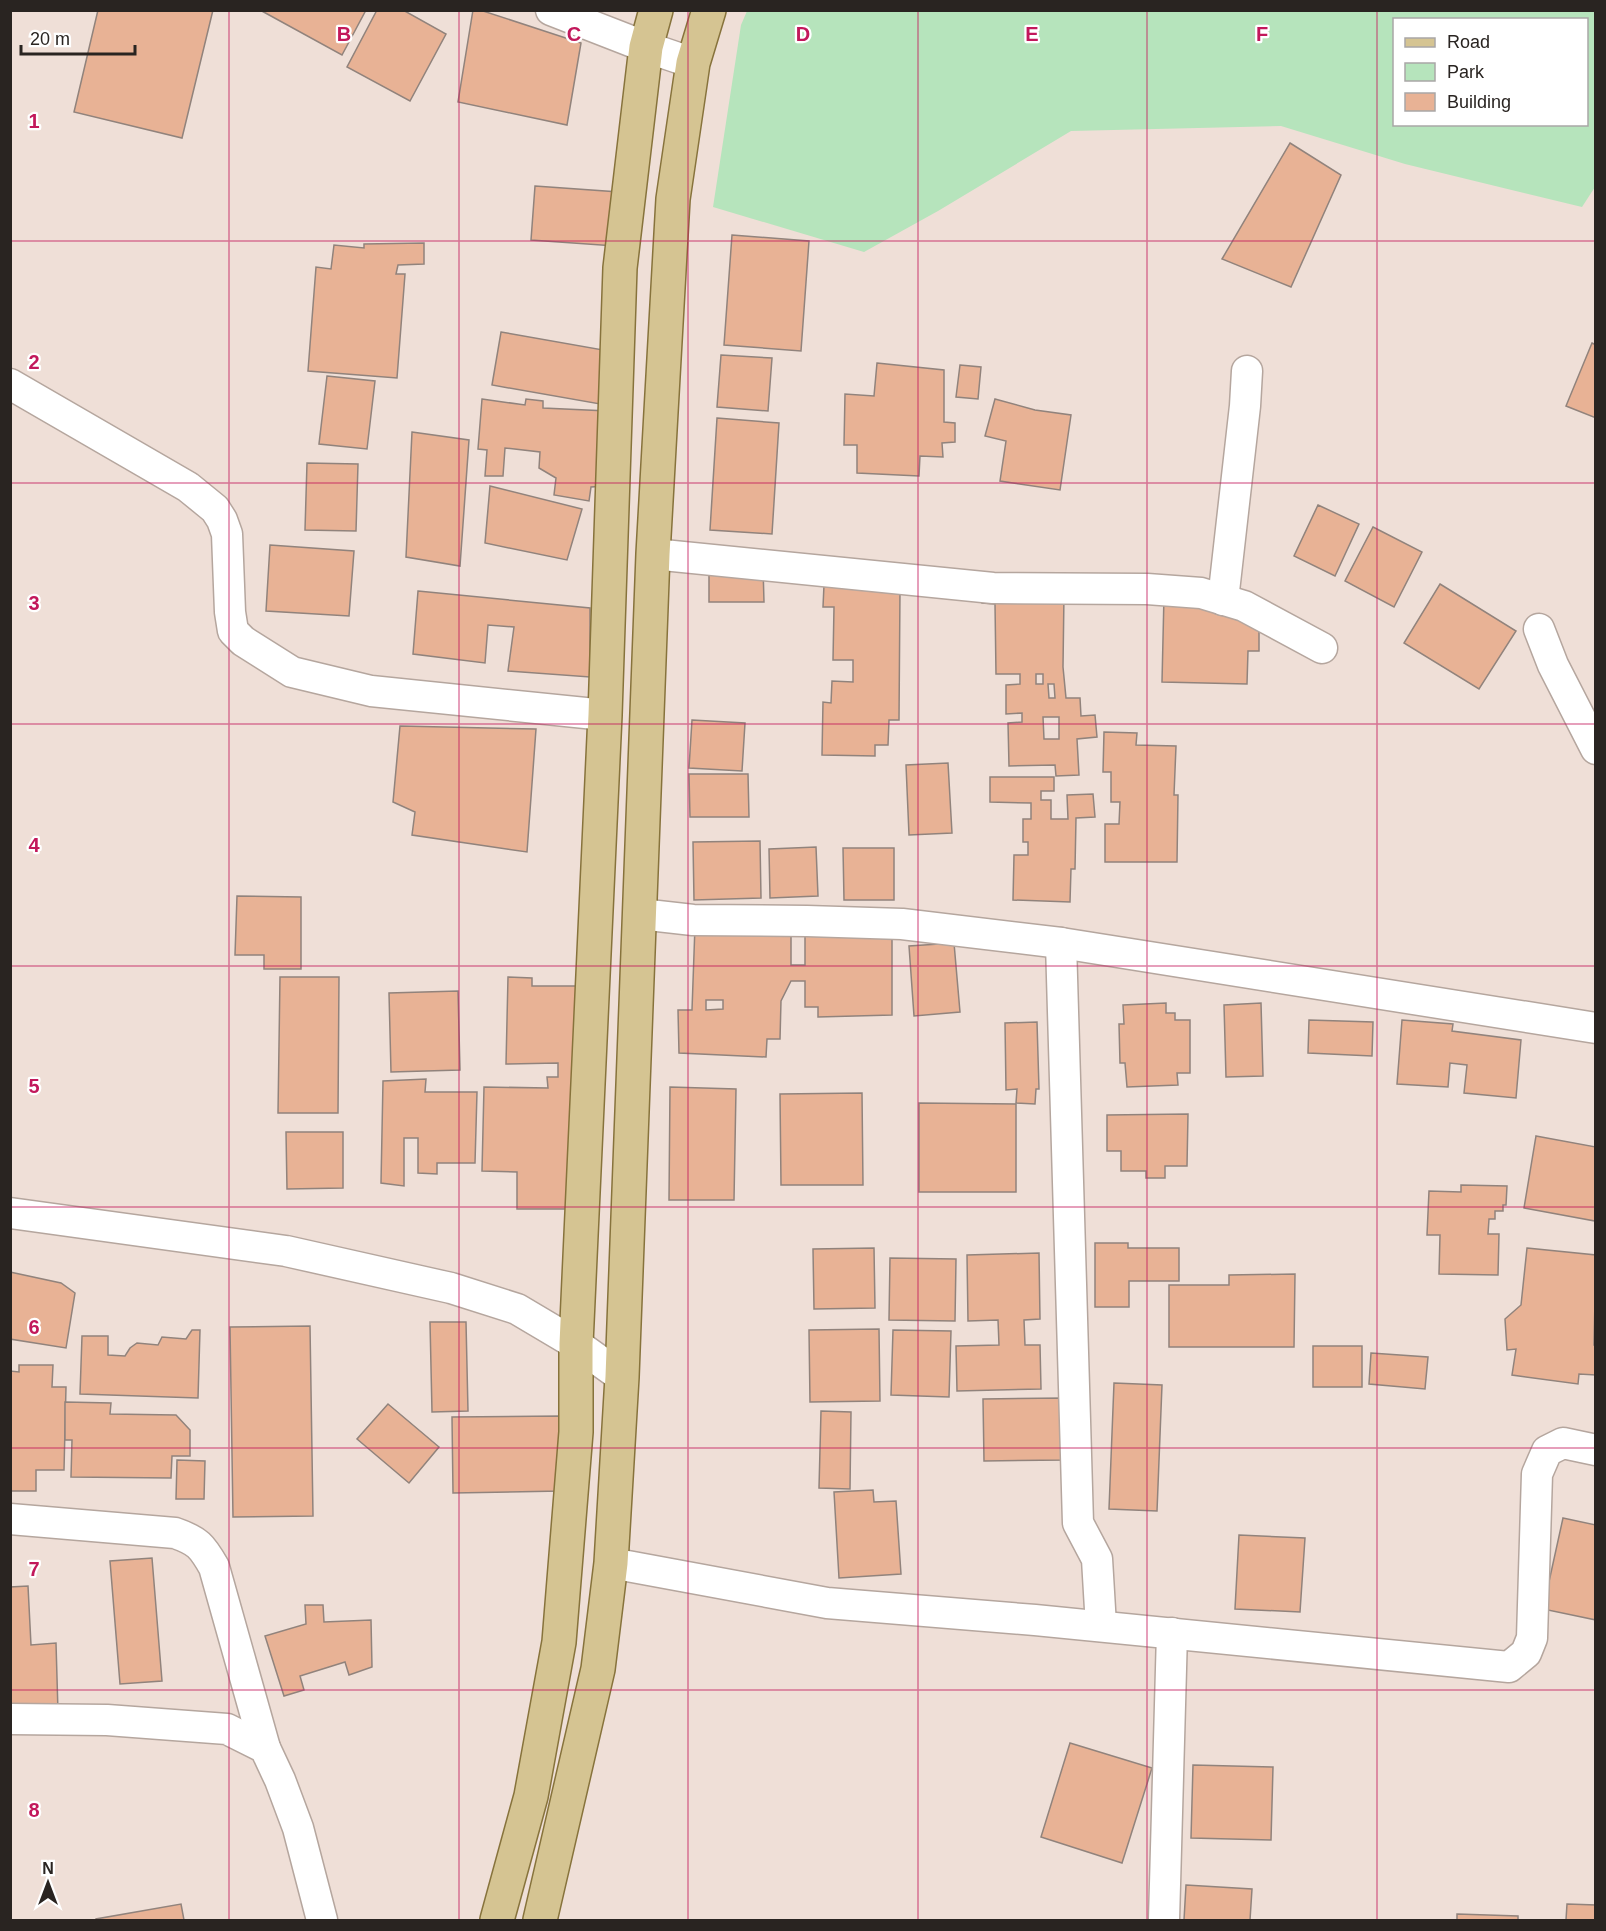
<svg xmlns="http://www.w3.org/2000/svg" width="1606" height="1931" viewBox="0 0 1606 1931" font-family="Arial,sans-serif">
  <rect width="100%" height="100%" fill="#efdfd7"/>
  <path fill="#b6e4bc" fill-rule="evenodd" d="M747,11H1595V187L1582,207L1405,164L1281,126L1071,131L938,211L864,252L713,207L741,25ZM1394,20H1586V124H1394Z"/>
  <g fill="#e8b295" stroke="#91837c" stroke-width="1.5" fill-rule="evenodd">
    <path d="M98,10H213L182,138L74,112Z"/>
    <path d="M260,10H366L342,55Z"/>
    <path d="M377,10H403L446,34L410,101L347,67Z"/>
    <path d="M473,10H480L581,43L567,125L458,102Z"/>
    <path d="M1290,143L1341,175L1291,287L1222,259Z"/>
    <path d="M535,186L619,192L615,246L531,240Z"/>
    <path d="M732,235L809,241L801,351L724,345Z"/>
    <path d="M424,243V264L398,265L396,274H405L397,378L308,371L316,267L331,269L334,245L364,248V244Z"/>
    <path d="M501,332L609,351L600,404L492,385Z"/>
    <path d="M1592,343L1596,345V418L1566,406Z"/>
    <path d="M721,355L772,358L768,411L717,407Z"/>
    <path d="M877,363L944,370V422L955,423V442L942,443L943,457L920,456L919,476L857,473V445H844L845,394L874,396Z"/>
    <path d="M960,365L981,367L978,399L956,397Z"/>
    <path d="M327,376L375,381L367,449L319,444Z"/>
    <path d="M482,399L525,405L526,399L543,401V408L608,411L606,486L591,487L589,501L554,495L556,478L539,468L540,452L505,448L503,476H485L487,450L478,449Z"/>
    <path d="M995,399L1035,410L1071,415L1060,490L1000,481L1006,441L985,436Z"/>
    <path d="M717,418L779,423L772,534L710,530Z"/>
    <path d="M412,432L469,440L460,566L406,557Z"/>
    <path d="M307,463L358,464L356,531L305,530Z"/>
    <path d="M490,486L582,509L567,560L485,543Z"/>
    <path d="M1318,505L1359,524L1335,576L1294,556Z"/>
    <path d="M1373,527L1422,552L1394,607L1345,581Z"/>
    <path d="M270,545L354,551L349,616L266,611Z"/>
    <path d="M709,567H763L764,602H709Z"/>
    <path d="M1440,584L1516,631L1479,689L1404,643Z"/>
    <path d="M824,585L900,590L899,720H889L888,745H875V756L822,755L823,702L831,703L832,681L853,682V660H833L834,607H823Z"/>
    <path d="M418,591L590,608V677L508,671L514,627L488,625L485,663L413,654Z"/>
    <path d="M982,591L1064,594L1063,667L1066,698H1080L1081,716L1095,715L1097,737L1077,739L1079,775L1056,776L1055,765L1009,766L1008,723L1022,722V713L1006,714V685L1020,684V674H996L995,604L982,603ZM1036,674H1043V684H1036ZM1048,684H1054L1055,698H1049ZM1043,717H1059V739H1044Z"/>
    <path d="M1164,596L1259,617V651H1248L1247,684L1162,682Z"/>
    <path d="M692,720L745,723L742,771L689,768Z"/>
    <path d="M400,726L536,729L527,852L412,835L415,812L393,802Z"/>
    <path d="M1104,732L1137,733L1136,745L1176,746L1174,795H1178L1177,862H1105V824H1119L1120,802H1111V772H1103Z"/>
    <path d="M948,763L952,833L909,835L906,765Z"/>
    <path d="M689,774H748L749,817H690Z"/>
    <path d="M990,777H1054V791H1041V800H1051V819H1068L1067,795L1093,794L1095,817L1076,818L1075,869H1071L1070,902L1013,900L1014,855H1028V842H1023V819H1031V803L990,802Z"/>
    <path d="M760,841L761,898L694,900L693,842Z"/>
    <path d="M816,847L818,896L770,898L769,849Z"/>
    <path d="M843,848H894V900H844Z"/>
    <path d="M237,896L301,897V969H264V955H235Z"/>
    <path d="M695,926H791V965H805V929L892,936V1015L818,1017V1007H805V981H791L781,1001L780,1039H767L766,1057L679,1053L678,1010H692ZM706,1000H723V1009L706,1010Z"/>
    <path d="M954,943L960,1012L914,1016L909,946Z"/>
    <path d="M280,977H339L338,1113H278Z"/>
    <path d="M508,977L532,978V986H579L568,1209H517V1172L482,1171L484,1087L548,1088L547,1077H558V1063L506,1064Z"/>
    <path d="M458,991L460,1070L391,1072L389,993Z"/>
    <path d="M1166,1003V1013H1175V1020H1190V1073H1177L1178,1085L1127,1087L1125,1063H1120L1119,1024H1124L1123,1005Z"/>
    <path d="M1261,1003L1263,1076L1226,1077L1224,1005Z"/>
    <path d="M1309,1020L1373,1022L1372,1056L1308,1053Z"/>
    <path d="M1402,1020L1453,1024L1452,1031L1521,1040L1516,1098L1464,1093L1467,1065L1450,1063L1448,1087L1397,1084Z"/>
    <path d="M1037,1022L1039,1089H1036L1035,1104L1016,1103L1017,1089L1006,1090L1005,1023Z"/>
    <path d="M426,1079L425,1092H477L475,1163H437V1174L418,1173V1138H404V1186L381,1183L383,1081Z"/>
    <path d="M670,1087L736,1089L734,1200H669Z"/>
    <path d="M862,1093L863,1185H781L780,1094Z"/>
    <path d="M919,1103L1016,1104V1192H919Z"/>
    <path d="M1188,1114L1187,1166H1165V1178H1146V1171H1121V1151H1107V1115Z"/>
    <path d="M286,1132H343V1188L287,1189Z"/>
    <path d="M1536,1136L1596,1147L1595,1221L1524,1208Z"/>
    <path d="M1461,1185L1507,1186L1506,1205H1503V1211H1495V1219H1489L1488,1234H1499L1498,1275L1439,1274L1440,1235H1427L1429,1191L1461,1192Z"/>
    <path d="M1095,1243H1128V1248H1179V1281H1129V1307H1095Z"/>
    <path d="M874,1248L875,1308L814,1309L813,1249Z"/>
    <path d="M1527,1248L1596,1255L1594,1345H1596V1375L1579,1374L1578,1384L1512,1375L1516,1349L1507,1350L1505,1319L1521,1305Z"/>
    <path d="M1039,1253L1040,1319L1024,1320L1025,1345H1040L1041,1389L957,1391L956,1346L999,1345L998,1320L968,1321L967,1255Z"/>
    <path d="M890,1258L956,1259L955,1321L889,1320Z"/>
    <path d="M10,1272L61,1283L75,1293L66,1348L10,1339Z"/>
    <path d="M1295,1274L1294,1347H1169V1285H1229V1275Z"/>
    <path d="M430,1322H466L468,1411L432,1412Z"/>
    <path d="M310,1326L313,1516L233,1517L230,1327Z"/>
    <path d="M879,1329L880,1401L810,1402L809,1330Z"/>
    <path d="M192,1330H200L198,1398L80,1394L82,1336H108V1355L125,1356L130,1348L137,1343L158,1345L162,1337L186,1339Z"/>
    <path d="M893,1330L951,1331L949,1397L891,1395Z"/>
    <rect x="1313" y="1346" width="49" height="41"/>
    <path d="M1371,1353L1428,1357L1425,1389L1369,1384Z"/>
    <path d="M19,1365H53L52,1387H66L64,1470H36V1491H10V1371L19,1372Z"/>
    <path d="M1114,1383L1162,1385L1157,1511L1109,1509Z"/>
    <path d="M1064,1398L1065,1460L984,1461L983,1399Z"/>
    <path d="M65,1402L111,1403L110,1414L176,1415L190,1430V1456H172L171,1478L71,1477L72,1440H65Z"/>
    <path d="M388,1404L439,1447L409,1483L357,1439Z"/>
    <path d="M821,1411L851,1412L850,1489L819,1488Z"/>
    <path d="M560,1416L561,1491L453,1493L452,1417Z"/>
    <path d="M177,1460L205,1461L204,1499H176Z"/>
    <path d="M873,1490L874,1502L896,1501L901,1574L839,1578L834,1492Z"/>
    <path d="M1563,1518L1596,1525V1620L1543,1609Z"/>
    <path d="M1239,1535L1305,1538L1300,1612L1235,1609Z"/>
    <path d="M152,1558L162,1681L120,1684L110,1561Z"/>
    <path d="M28,1586L31,1645L56,1643L58,1712L10,1715V1587Z"/>
    <path d="M305,1605H323L324,1622L371,1620L372,1667L349,1675L345,1662L300,1676L304,1690L284,1696L265,1636L306,1624Z"/>
    <path d="M1070,1743L1152,1768L1122,1863L1041,1837Z"/>
    <path d="M1193,1765L1273,1767L1271,1840L1191,1838Z"/>
    <path d="M1186,1885L1252,1889L1250,1920H1184Z"/>
    <path d="M181,1904L184,1920H96V1919Z"/>
    <path d="M1567,1904L1596,1905V1920H1566Z"/>
    <path d="M1457,1914L1518,1916V1920H1457Z"/>
  </g>
  <g fill="none" stroke-linecap="round" stroke-linejoin="round">
    <defs>
      <g id="street">
        <path d="M551,10L646,47L693,63"/>
        <path d="M10,384L188,487L215,509L222,520L227,534L230,612L233,631L243,641L292,672L371,691L605,715"/>
        <path d="M653,554L993,588L1147,589L1201,593L1244,606L1322,648"/>
        <path d="M1223,600L1245,406L1247,371"/>
        <path d="M1539,629L1553,665L1596,749"/>
        <path d="M640,914L693,920L807,921L902,924L1061,943L1596,1028"/>
        <path d="M1061,943L1078,1523L1097,1559L1101,1626"/>
        <path d="M10,1213L286,1251L451,1288L517,1309L576,1344L622,1377"/>
        <path d="M10,1519L175,1533C198,1541 202,1546 214,1567L265,1748"/>
        <path d="M611,1563L827,1603L1035,1620L1509,1667L1526,1653L1532,1638L1537,1474L1547,1451L1563,1443L1596,1450"/>
        <path d="M10,1719L107,1720L227,1729L265,1748L280,1780L298,1828L322,1920"/>
        <path d="M1164,1920L1172,1633"/>
      </g>
      <g id="primary">
        <path d="M497,1920L531,1796L559,1642L576,1432V1344L605,715L620,268L646,47L656,10"/>
        <path d="M540,1920L598,1669L611,1563L622,1377L653,554L673,199L693,63L709,10"/>
      </g>
    </defs>
    <use href="#street" stroke="#b5a69e" stroke-width="33"/>
    <use href="#primary" stroke="#87733c" stroke-width="36"/>
    <use href="#street" stroke="#fff" stroke-width="30"/>
    <use href="#primary" stroke="#d5c492" stroke-width="33"/>
  </g>
  <path fill="none" stroke="#c2185b" stroke-width="1.5" stroke-opacity="0.55" d="M229,10V1920M459,10V1920M688,10V1920M918,10V1920M1147,10V1920M1377,10V1920M10,241H1596M10,483H1596M10,724H1596M10,966H1596M10,1207H1596M10,1448H1596M10,1690H1596"/>
  <g font-size="20" text-anchor="middle" font-weight="bold" fill="#c2185b" stroke="#fff" stroke-width="4.5" stroke-linejoin="round" paint-order="stroke">
    <text x="344" y="41">B</text>
    <text x="574" y="41">C</text>
    <text x="803" y="41">D</text>
    <text x="1032" y="41">E</text>
    <text x="1262" y="41">F</text>
    <text x="34" y="128">1</text>
    <text x="34" y="369">2</text>
    <text x="34" y="610">3</text>
    <text x="34" y="852">4</text>
    <text x="34" y="1093">5</text>
    <text x="34" y="1334">6</text>
    <text x="34" y="1576">7</text>
    <text x="34" y="1817">8</text>
  </g>
  <rect width="1606" height="1931" fill="none" stroke="#292421" stroke-width="24"/>
  <rect x="1393" y="18" width="195" height="108" fill="#ffffff" stroke="#a9a7a6" stroke-width="1.5"/>
  <rect x="1405" y="38" width="30" height="9" fill="#d5c492" stroke="#a9a7a6" stroke-width="1.5"/>
  <text x="1447" y="48" font-size="18" fill="#292421">Road</text>
  <rect x="1405" y="63" width="30" height="18" fill="#b6e4bc" stroke="#a9a7a6" stroke-width="1.5"/>
  <text x="1447" y="78" font-size="18" fill="#292421">Park</text>
  <rect x="1405" y="93" width="30" height="18" fill="#e8b295" stroke="#a9a7a6" stroke-width="1.5"/>
  <text x="1447" y="108" font-size="18" fill="#292421">Building</text>
  <g transform="translate(48 1883)" stroke="#ffffff" stroke-width="4.5" paint-order="stroke">
  <path d="M0-4.5L10 22L0 15L-10 22Z" fill="#292421"/>
  <text y="-9" font-size="16" font-weight="bold" text-anchor="middle" fill="#292421">N</text>
  </g>
  <path d="M21 45v9h114v-9" fill="none" stroke="#292421" stroke-width="3"/>
  <text x="30" y="45" font-size="18" fill="#292421" stroke="#ffffff" stroke-width="4.5" paint-order="stroke">20 m</text>
</svg>
